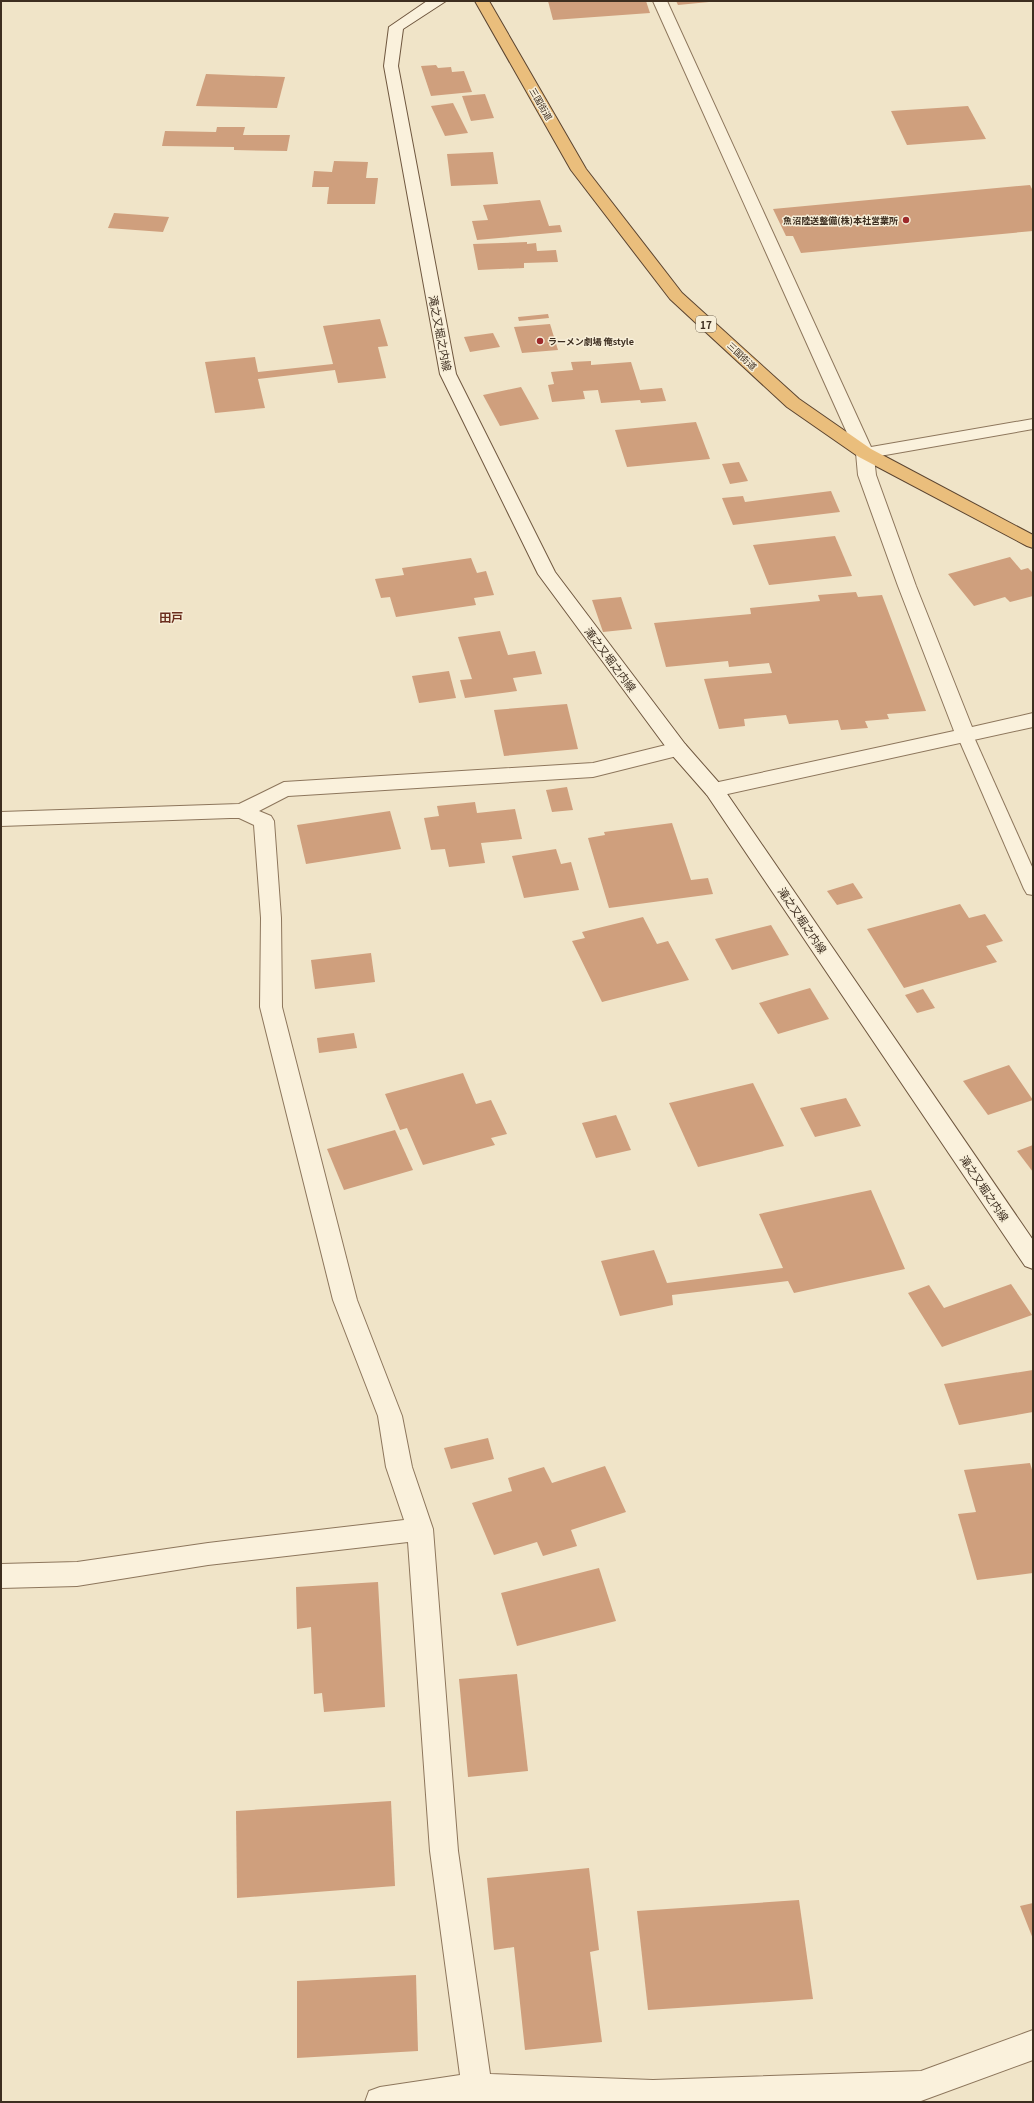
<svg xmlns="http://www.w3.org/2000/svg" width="1034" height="2103" viewBox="0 0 1034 2103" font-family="Georgia,'Noto Sans JP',serif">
  <rect width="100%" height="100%" fill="#f0e4c8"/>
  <g fill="#cf9f7d">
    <path d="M548,1H646L650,13L553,20Z"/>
    <path d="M676,1H709V2L678,5Z"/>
    <path d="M436,65L438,68L451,67L452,72L464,71L472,92L431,96L421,66Z"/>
    <path d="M206,74L285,77L277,108L196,106Z"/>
    <path d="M485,94L494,118L471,121L462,96Z"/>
    <path d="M453,103L468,133L445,136L431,106Z"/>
    <path d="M968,106L986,139L907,145L891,111Z"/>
    <path d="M217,127H245L243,135H290L287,151L234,150V147L162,146L165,131L216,132Z"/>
    <path d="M493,152L498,184L451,186L447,154Z"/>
    <path d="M334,161L368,162L366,178H378L375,204H327L329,187H312L314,171L332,172Z"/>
    <path d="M1030,185L1033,191V231L801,253L793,236H786L773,209Z"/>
    <path d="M540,200L549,226L560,225L562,232L477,240L472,221L488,220L483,205Z"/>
    <path d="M114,213L169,217L163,232L108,228Z"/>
    <path d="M527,242V244L536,243L537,251L556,250L558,262L524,263V268L478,270L473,244Z"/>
    <path d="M548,314L549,318L519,321L518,317Z"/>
    <path d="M380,319L388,346L378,347L386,378L338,383L335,370L258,379L265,408L215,413L205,362L255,357L258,372L333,364L323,326Z"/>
    <path d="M550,324L558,350L522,353L514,327Z"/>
    <path d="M493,333L500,347L470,352L464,337Z"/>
    <path d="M591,361V365L631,362L640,390L662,388L666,401L641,403L640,400L601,403L598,390L583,391L585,399L552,402L548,385L554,384L551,372L573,370L571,362Z"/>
    <path d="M521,387L539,419L500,426L483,395Z"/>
    <path d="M696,422L710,459L627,467L615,430Z"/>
    <path d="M739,462L748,481L730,484L722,464Z"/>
    <path d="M831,491L840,512L733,525L722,498L743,496L745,502Z"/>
    <path d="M835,536L852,576L769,585L753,545Z"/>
    <path d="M1010,557L1021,570L1028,568L1033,573V596L1010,602L1005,597L974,606L948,574Z"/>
    <path d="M471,558L477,573L486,571L494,595L474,598L476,605L396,617L390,597L381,598L375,579L404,575L402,568Z"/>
    <path d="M856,592L858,597L882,595L926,711L887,714L889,719L865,721L868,728L841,730L838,720L789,724L786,715L744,719L745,726L719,729L704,679L772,673L769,663L729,667L728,661L666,667L654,623L751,614L750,608L820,601L818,595Z"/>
    <path d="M621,597L632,629L603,632L592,600Z"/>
    <path d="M500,631L508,655L535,651L542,674L513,678L517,691L465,698L460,680L472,679L458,637Z"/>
    <path d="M449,671L456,698L419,703L412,676Z"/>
    <path d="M567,704L578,749L504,756L494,710Z"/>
    <path d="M567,787L573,810L552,812L546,790Z"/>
    <path d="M475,802L477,813L515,809L522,839L481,843L485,863L449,867L445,849L431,850L424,818L439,816L437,806Z"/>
    <path d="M390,811L401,849L306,864L297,825Z"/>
    <path d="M672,823L691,880L708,878L713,894L609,908L588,838L605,835L604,832Z"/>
    <path d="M556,849L561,864L571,862L579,890L524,898L512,856Z"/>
    <path d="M853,883L863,898L837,905L827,891Z"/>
    <path d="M960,904L969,918L985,914L1003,941L986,946L997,962L904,988L867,929Z"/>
    <path d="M643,917L657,944L668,941L689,980L602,1002L572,941L585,938L582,932Z"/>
    <path d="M771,925L789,955L732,970L715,939Z"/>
    <path d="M371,953L375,982L315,989L311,960Z"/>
    <path d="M810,988L829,1019L778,1034L759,1003Z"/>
    <path d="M923,989L935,1008L917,1013L905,995Z"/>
    <path d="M354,1033L357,1048L319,1053L317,1038Z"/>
    <path d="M1009,1065L1033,1100L988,1115L963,1081Z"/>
    <path d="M463,1073L476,1104L491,1100L507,1134L491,1138L495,1145L423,1165L407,1128L400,1130L385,1094Z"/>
    <path d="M753,1083L784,1146L698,1167L669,1103Z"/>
    <path d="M846,1098L861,1126L815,1137L800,1108Z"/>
    <path d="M616,1115L631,1150L596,1158L582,1123Z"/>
    <path d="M395,1130L413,1170L344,1190L327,1149Z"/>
    <path d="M1033,1145V1172L1017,1151Z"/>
    <path d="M871,1190L905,1269L794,1293L788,1281L672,1295L673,1305L620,1316L601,1261L654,1250L667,1283L783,1268L759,1214Z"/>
    <path d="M1011,1284L1032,1315L942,1347L908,1293L929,1285L944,1308Z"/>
    <path d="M1033,1370V1412L959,1425L944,1384Z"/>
    <path d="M488,1438L494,1459L451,1469L444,1448Z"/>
    <path d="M1030,1463L1033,1473V1573L977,1580L958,1514L976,1512L964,1470Z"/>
    <path d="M605,1466L626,1512L571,1530L577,1546L543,1556L537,1542L494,1555L472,1503L512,1491L508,1478L544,1467L552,1483Z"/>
    <path d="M599,1568L616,1621L517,1646L501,1593Z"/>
    <path d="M378,1582L385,1707L324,1712L322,1693L314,1694L311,1627L297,1629L296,1587Z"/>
    <path d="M517,1674L528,1771L468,1777L459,1679Z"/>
    <path d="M391,1801L395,1886L237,1898L236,1811Z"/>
    <path d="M589,1868L599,1950L590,1952L602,2042L525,2050L514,1947L494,1950L487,1878Z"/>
    <path d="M799,1900L813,1999L648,2010L637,1911Z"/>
    <path d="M1033,1903V1939L1020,1906Z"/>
    <path d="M416,1975L418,2051L297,2058V1981Z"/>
  </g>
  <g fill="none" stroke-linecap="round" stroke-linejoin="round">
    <defs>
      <path id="service" d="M965,729L971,731L973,735L1033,869V895L1027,894L1024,889L957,735L959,731Z"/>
      <g id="minor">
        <path d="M653,1H667L871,447L1033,419V429L874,457L876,475L916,586L972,727L1033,713V727L714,797L707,795L704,790L707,785L714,783L954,731L898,586L858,475L856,453Z"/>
        <path d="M678,742L685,744L688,749L685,754L593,777L288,796L259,811L271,816L274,821L281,918L282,1007L357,1300L402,1416L412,1467L433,1529L458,1851L490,2074L653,2080L921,2071L1033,2030V2060L921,2101L365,2102L369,2091L380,2087L460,2075L430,1851L408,1542L208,1565L77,1586L1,1588V1564L77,1562L208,1543L404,1520L386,1467L378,1416L333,1300L260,1007L261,918L254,825L239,818H230L1,826V812L239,804L284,782L593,763Z"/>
      </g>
      <path id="secondary" d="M427,1H446L403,29L398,66L456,374L555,572L685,744L721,785L1033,1240V1269L1025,1266L707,795L671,754L538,574L440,374L384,66L389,27Z"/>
      <path id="trunk" d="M475,1H489L586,169L682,293L799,399L871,449L1033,535V548L1027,546L859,457L787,407L670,299L571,170Z"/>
    </defs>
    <use href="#service" stroke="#8d765c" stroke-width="2"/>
    <use href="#minor" stroke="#8d765c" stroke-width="2"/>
    <use href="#secondary" stroke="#6f573f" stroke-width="2"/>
    <use href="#trunk" stroke="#5b4430" stroke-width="2"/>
    <use href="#service" fill="#faf1dc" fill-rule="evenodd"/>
    <use href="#minor" fill="#faf1dc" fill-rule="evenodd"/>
    <use href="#secondary" fill="#faf1dc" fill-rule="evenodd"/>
    <use href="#trunk" fill="#eabe7c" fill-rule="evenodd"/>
  </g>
  <g fill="#9e2a2b" stroke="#f7eed8" stroke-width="1.5">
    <circle cx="906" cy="220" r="4"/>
    <circle cx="540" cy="341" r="4"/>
  </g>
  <g text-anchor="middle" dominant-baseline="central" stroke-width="3" stroke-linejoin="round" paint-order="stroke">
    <g font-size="9" fill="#3d2e20" stroke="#f7eed8">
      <text transform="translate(541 104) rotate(60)">三国街道</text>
      <text transform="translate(742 356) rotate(43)">三国街道</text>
    </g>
    <g font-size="9" font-weight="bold" fill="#3d2e20" stroke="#f7eed8" text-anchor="end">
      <text x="898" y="220">魚沼陸送整備(株)本社営業所</text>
      <text x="548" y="341" text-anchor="start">ラーメン劇場 俺style</text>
    </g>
    <rect fill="#f7eed8" stroke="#756857" stroke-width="1" x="696" y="316" width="20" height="16" rx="3"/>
    <g font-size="10" font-weight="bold" fill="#3d2e20">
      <text x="706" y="324">17</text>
    </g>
    <g font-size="11" fill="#3d2e20" stroke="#f7eed8">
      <text transform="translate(441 333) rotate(79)">滝之又堀之内線</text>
      <text transform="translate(611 659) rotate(53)">滝之又堀之内線</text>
      <text transform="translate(803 920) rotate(56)">滝之又堀之内線</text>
      <text transform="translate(985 1188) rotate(56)">滝之又堀之内線</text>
    </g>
    <g font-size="12" font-weight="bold" fill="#6b2e1e" stroke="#f7eed8">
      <text x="171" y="616">田戸</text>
    </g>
  </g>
  <rect width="1034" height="2103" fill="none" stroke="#3d2e20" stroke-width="4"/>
</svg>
